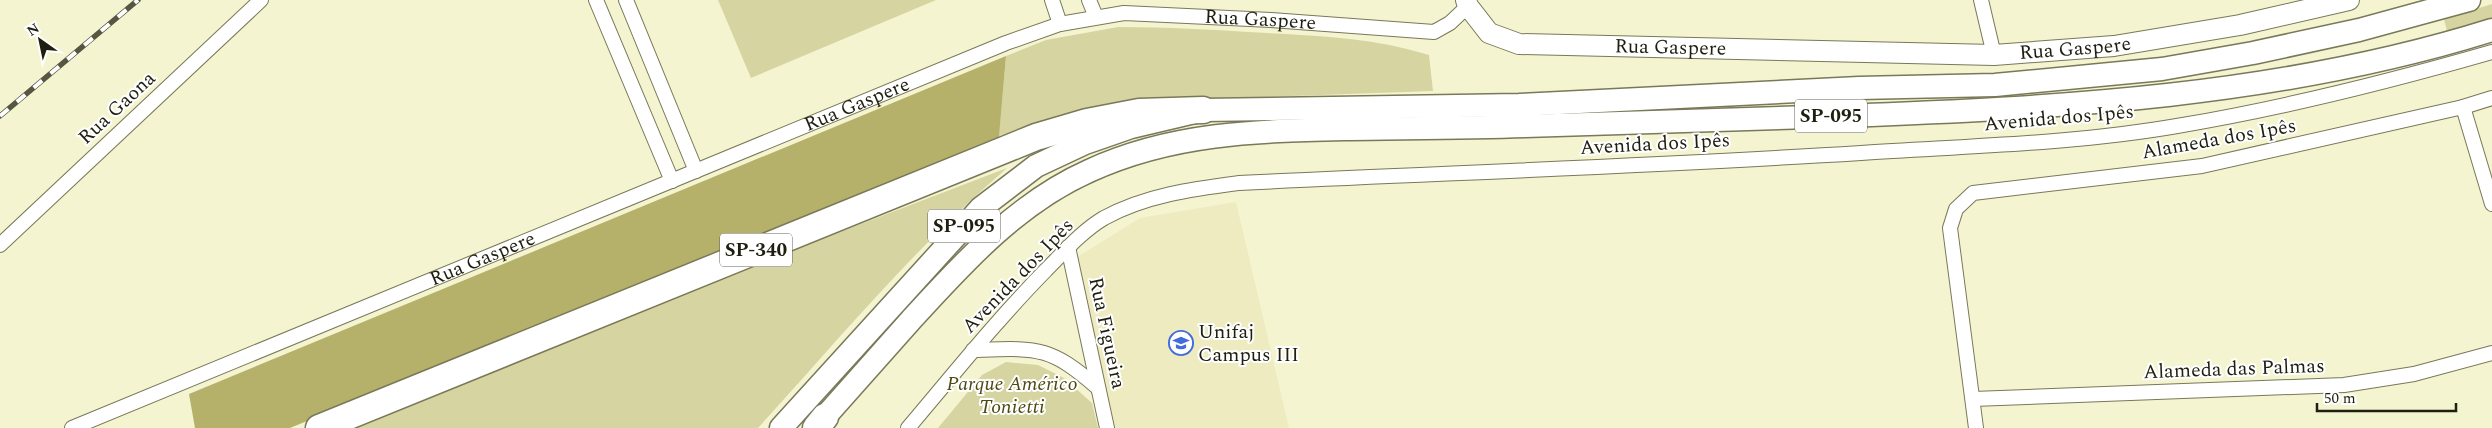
<svg xmlns="http://www.w3.org/2000/svg" width="2492" height="428" viewBox="0 0 2492 428" font-family="Spectral,serif">
  <rect width="100%" height="100%" fill="#f5f4d0"/>
  <path fill="#edebbf" d="M1236,202L1289,428H1111L1074,259L1140,218Z"/>
  <g fill="#d6d4a1">
    <path d="M718,0H936L751,78Z"/>
    <path d="M2492,4V18L2447,31L2444,19Z"/>
    <path d="M1118,27C1168,27 1217,30 1267,33C1322,36 1375,38 1429,55L1433,91L1122,102L1076,111L999,136L1006,56L1046,40Z"/>
    <path d="M1007,168C916,246 839,339 758,428H341L545,345Z"/>
    <path d="M1006,362L1038,365L1064,378L1092,403L1098,428H938L982,375Z"/>
  </g>
  <path fill="#b5b16a" d="M1006,56L999,137L290,428H195L189,394Z"/>
  <g fill="none" stroke-linecap="round" stroke-linejoin="round">
    <defs>
      <g id="street">
        <path d="M596,0L672,181"/>
        <path d="M626,0L696,171"/>
        <path d="M1052,0L1060,24"/>
        <path d="M1089,0L1096,17"/>
        <path d="M1981,0L1994,55"/>
        <path d="M2463,107L2492,204"/>
        <path d="M0,245L261,0"/>
        <path d="M1068,247L1107,428"/>
        <path d="M973,350C1037,348 1049,345 1098,388"/>
        <path d="M1973,399L2344,385L2414,374L2492,353"/>
        <path id="s1" d="M72,428L1006,43L1060,24L1124,13L1271,20L1434,32L1450,23L1468,6"/>
        <path d="M908,428C953,375 996,321 1045,271C1063,253 1082,231 1104,218C1146,195 1193,189 1239,183C1446,173 1654,166 1861,153C1966,146 2073,144 2177,126C2284,108 2388,82 2492,52"/>
        <path d="M1976,428L1950,228L1956,209L1973,193L2202,166L2463,107L2492,98"/>
      </g>
      <g id="secondary">
        <path id="s2" d="M1466,0L1468,6L1489,33L1519,44L1994,55L2114,46L2240,25L2349,0"/>
      </g>
      <g id="primary">
        <path d="M781,428L981,208L1036,166L1085,143L1131,127L1203,110L1519,105L1859,88L1995,85L2162,69L2253,53L2359,30L2469,0"/>
        <path d="M815,428C847,392 879,356 911,320C963,263 1017,203 1089,171C1171,133 1256,131 1345,129C1405,128 1465,128 1525,126C1631,122 1736,119 1841,116C2060,108 2282,96 2492,30"/>
      </g>
      <g id="highway">
        <path d="M319,428L1036,137L1087,122L1139,112L1203,110"/>
        <path d="M816,428L825,417"/>
      </g>
    </defs>
    <use href="#street" stroke="#797858" stroke-width="16"/>
    <use href="#secondary" stroke="#797858" stroke-width="22"/>
    <use href="#primary" stroke="#797858" stroke-width="25"/>
    <use href="#highway" stroke="#797858" stroke-width="29"/>
    <use href="#street" stroke="#fff" stroke-width="14"/>
    <use href="#secondary" stroke="#fff" stroke-width="20"/>
    <use href="#primary" stroke="#fff" stroke-width="22"/>
    <use href="#highway" stroke="#fff" stroke-width="26"/>
    <defs>
      <path id="rail" d="M0,116L138,0"/>
    </defs>
    <use href="#rail" stroke="#565643" stroke-width="5.5"/>
    <use href="#rail" stroke="#fff" stroke-width="4" stroke-dasharray="11" stroke-linecap="butt"/>
  </g>
  <defs>
    <symbol id="university-ring" viewBox="-11 -11 22 22"><circle r="9.5" fill="#fff" stroke="#426bdc" stroke-width="1.5"/><path d="M0-5L7-2L0 1L-7-2ZM-4 1L0 2.5L4 1V4Q0 6-4 4Z" fill="#426bdc"/></symbol>
  </defs>
  <g fill-rule="evenodd">
    <use href="#university-ring" x="1167" y="329" width="28" height="28"/>
  </g>
  <g text-anchor="middle" dominant-baseline="central" stroke-width="4" stroke-linejoin="round" paint-order="stroke">
    <g fill="#fff" stroke="#626258" stroke-width="1">
      <rect x="1795" y="99.5" width="72" height="33" rx="4"/>
      <rect x="928" y="209.5" width="72" height="33" rx="4"/>
      <rect x="720" y="233.5" width="72" height="33" rx="4"/>
    </g>
    <g font-size="19" font-weight="bold" fill="#1e1e11">
      <text x="1831" y="116">SP-095</text>
      <text x="964" y="226">SP-095</text>
      <text x="756" y="250">SP-340</text>
    </g>
    <g font-size="20" fill="#1e1e11" stroke="#fff">
      <text stroke="none"><textPath href="#s1" startOffset="1269">Rua Gaspere</textPath></text>
      <text stroke="none"><textPath href="#s2" startOffset="224">Rua Gaspere</textPath></text>
      <text stroke="none"><textPath href="#s2" startOffset="629">Rua Gaspere</textPath></text>
      <text stroke="none"><textPath href="#s1" startOffset="849">Rua Gaspere</textPath></text>
      <text transform="translate(117 108) rotate(-43)">Rua Gaona</text>
      <text transform="translate(2059 118) rotate(-5)">Avenida dos Ipês</text>
      <text transform="translate(2219 139) rotate(-10)">Alameda dos Ipês</text>
      <text transform="translate(1655 144) rotate(-3)">Avenida dos Ipês</text>
      <text stroke="none"><textPath href="#s1" startOffset="444">Rua Gaspere</textPath></text>
      <text transform="translate(1018 276) rotate(-46)">Avenida dos Ipês</text>
      <text transform="translate(1107 333) rotate(78)">Rua Figueira</text>
      <text transform="translate(2234 369) rotate(-2)">Alameda das Palmas</text>
    </g>
    <g font-size="20" fill="#1e1e11" stroke="#fff" text-anchor="start">
      <text x="1198" y="332">Unifaj<tspan x="1198" dy="23">Campus III</tspan></text>
    </g>
    <g font-size="20" font-style="italic" fill="#4d4912" stroke="#fff">
      <text x="1012" y="384">Parque Américo<tspan x="1012" dy="23">Tonietti</tspan></text>
    </g>
  </g>
  <g transform="translate(40 40) rotate(327)" stroke="#ffffff" stroke-width="4" paint-order="stroke">
  <path d="M0-4L9 19L0 12L-9 19Z" fill="#1e1e11"/>
  <text y="-8" font-size="14" font-weight="bold" text-anchor="middle" fill="#1e1e11">N</text>
  </g>
  <path d="M2317 403v8h139v-8" fill="none" stroke="#1e1e11" stroke-width="2.5"/>
  <text x="2324" y="403" font-size="15" fill="#1e1e11" stroke="#ffffff" stroke-width="4" paint-order="stroke">50 m</text>
</svg>
